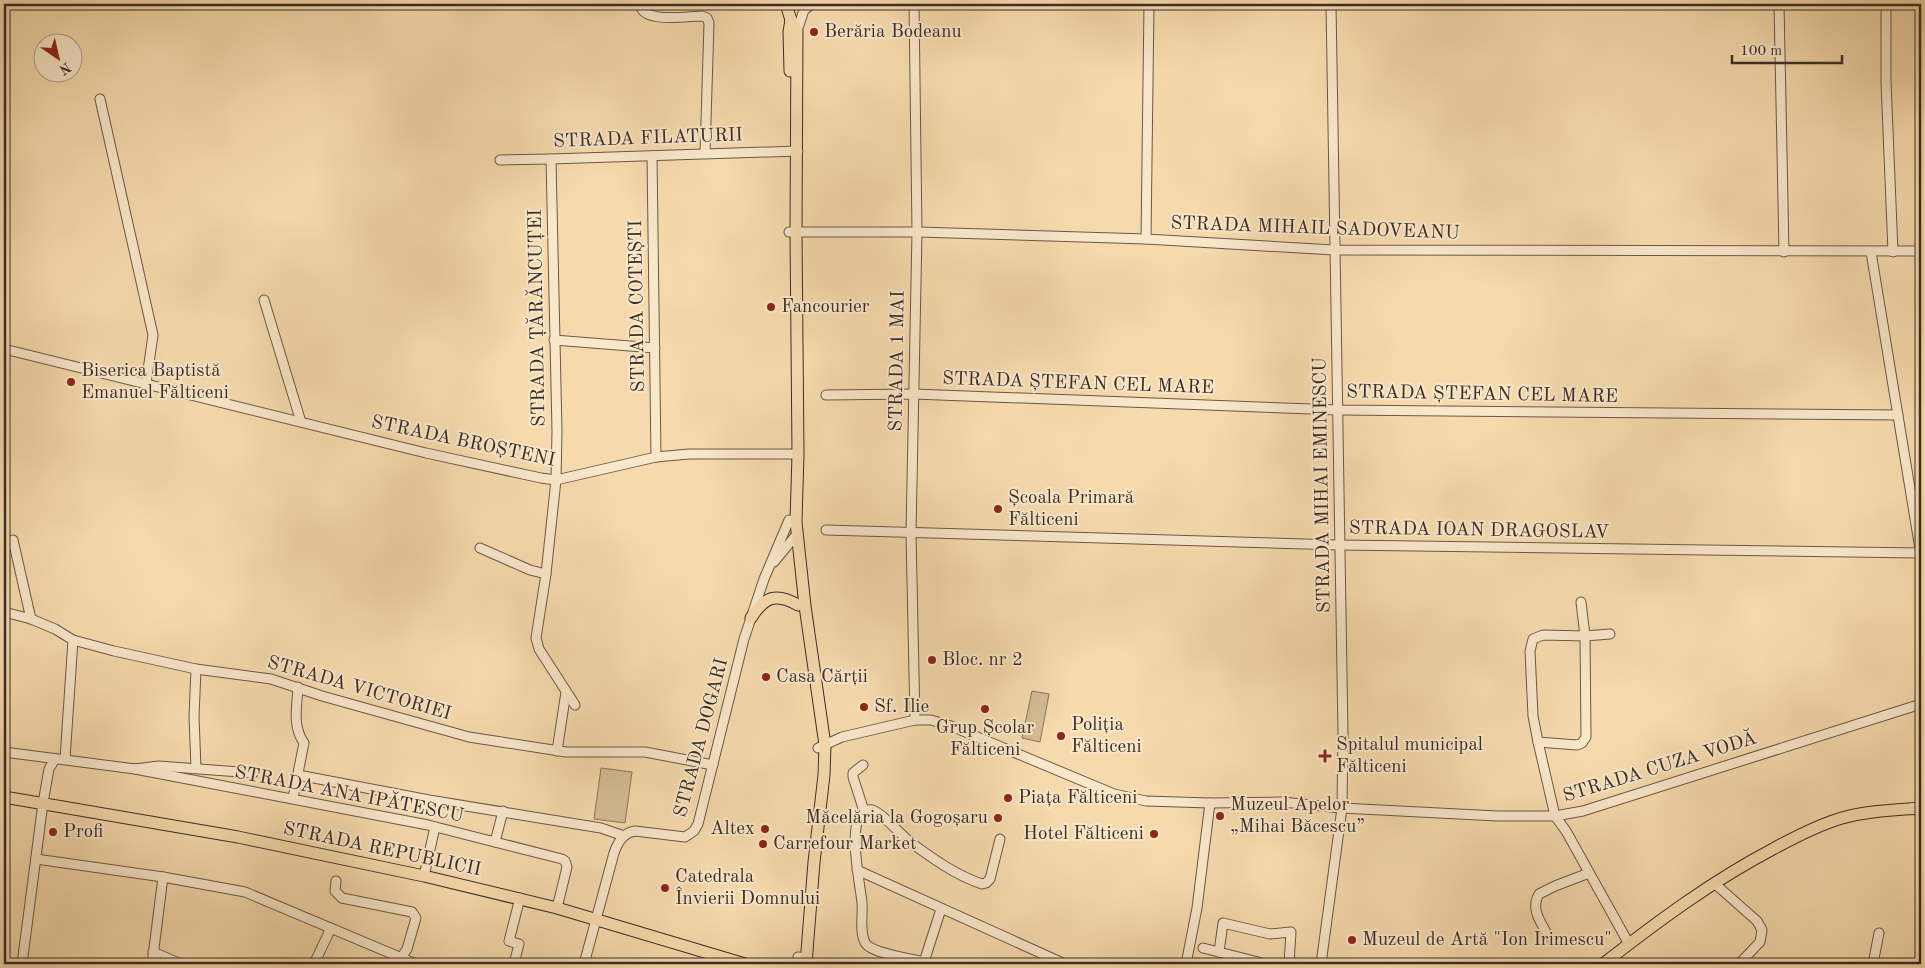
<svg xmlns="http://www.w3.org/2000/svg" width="1925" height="968" viewBox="0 0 1925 968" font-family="'Old Standard TT',serif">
  <rect width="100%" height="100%" fill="#f6daad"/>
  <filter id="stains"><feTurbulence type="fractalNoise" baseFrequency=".004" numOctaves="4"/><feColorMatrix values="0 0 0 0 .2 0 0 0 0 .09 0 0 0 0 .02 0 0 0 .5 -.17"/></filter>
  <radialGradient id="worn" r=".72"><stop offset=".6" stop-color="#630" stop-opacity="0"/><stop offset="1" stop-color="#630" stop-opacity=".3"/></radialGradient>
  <g fill="#d6bd96" stroke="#88755e">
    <path d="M1032,691L1049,694L1040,742L1022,738Z"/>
    <path d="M601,768L632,772L625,823L594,819Z"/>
  </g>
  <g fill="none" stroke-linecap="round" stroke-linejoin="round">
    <defs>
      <g id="minor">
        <path d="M640,4C642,24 687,16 702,16L707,18L709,23L705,153"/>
        <path d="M914,4L917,232L911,533L915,720"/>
        <path d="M1779,4L1784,252"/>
        <path d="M1886,4V82L1893,252"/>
        <path d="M797,31L804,10L812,4"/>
        <path d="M100,99L153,335L146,384"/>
        <path d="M652,156L656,457"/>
        <path d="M551,159L557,431L556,480L546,574L536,638L539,649L575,705"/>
        <path d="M500,160L551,159L798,151"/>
        <path d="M789,232H917L1146,239L1334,250L1921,251"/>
        <path d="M1146,239L1149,4"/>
        <path d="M1871,252L1921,555"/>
        <path d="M264,300L301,422"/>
        <path d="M554,340L655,348"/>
        <path d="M4,349L426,453L541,478L556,480L656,457L689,454H798"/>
        <path d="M826,395L913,394L1339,410L1898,415"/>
        <path d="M826,530L1340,545L1921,553"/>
        <path d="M13,540L31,619"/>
        <path d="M480,548L530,570L546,574"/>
        <path d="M774,562L797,534"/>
        <path d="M4,612L31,619L55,629L73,640L114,651L196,669L271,679L322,696L469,737L566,752H645L713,765"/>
        <path d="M1610,634L1585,636L1543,635L1533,639L1530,651L1533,716L1538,742L1555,816L1566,831L1629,944"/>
        <path d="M1538,742L1577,745L1582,743L1586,737L1585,636L1581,602"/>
        <path d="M818,748L842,737L915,720H931L951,726L1114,794L1146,801L1210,803L1282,802L1342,808L1497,816H1555L1583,811L1921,704"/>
        <path d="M557,751L566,692"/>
        <path d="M4,752L135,769L159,766L253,773"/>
        <path d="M65,759L73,640"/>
        <path d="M863,765L853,773V777L864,811"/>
        <path d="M196,768L194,717L196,669"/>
        <path d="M135,769L428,825L562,859L565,861L567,867L557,908"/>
        <path d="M298,775L429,800L601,828L624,836"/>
        <path d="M293,798L304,743C292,726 297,707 298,687"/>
        <path d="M495,842L503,811"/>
        <path d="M36,859L163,877L245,892L416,964"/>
        <path d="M857,870L1065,964"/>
        <path d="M424,876L435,827"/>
        <path d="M336,881L335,891L342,898L412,912L416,918L407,949L397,964"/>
        <path d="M1714,883L1757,921L1762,930L1760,942L1739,964"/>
        <path d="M941,909L924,962C910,958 874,954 866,944C859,934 863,915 862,903C861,887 842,806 872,810C881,812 901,835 910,842C932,858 955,875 982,884L986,883L990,879L1000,839"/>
        <path d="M1548,936C1541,922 1530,909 1539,894L1555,886L1589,873"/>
        <path d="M1203,948L1266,964"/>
        <path d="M153,952L181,964"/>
        <path d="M1219,952L1223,923L1270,934L1291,932L1289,964"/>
        <path d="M798,957L806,958L812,964"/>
        <path d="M22,964L43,803L49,769L55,759"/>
        <path d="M152,964L163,877"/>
        <path d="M314,964L331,928"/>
        <path d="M514,964L519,944L509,941L520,898"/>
        <path d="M584,964L614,853C618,842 623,833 635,831L685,837L694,831L698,824L744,639L764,579L789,520"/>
        <path d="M1186,964L1197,908L1210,803"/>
        <path d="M1321,964L1342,808L1343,734L1331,4"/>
        <path d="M1873,964L1879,933"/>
      </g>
      <g id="major">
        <path d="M786,4L791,20L797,31L796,232L798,454L796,522L805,606L825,745L824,775L814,862L806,964"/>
        <path d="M790,71L789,32L791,20"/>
        <path d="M751,618C764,597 776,592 798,605"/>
        <path d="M4,797L238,837L424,876L557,908L745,964"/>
        <path d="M1603,964C1657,922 1712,881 1773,849C1795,837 1818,825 1842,818C1867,811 1895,810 1921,808"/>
      </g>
    </defs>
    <use href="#minor" stroke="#6a5848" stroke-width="11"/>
    <use href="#major" stroke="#3b2d27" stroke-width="13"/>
    <use href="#minor" stroke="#f9e7ca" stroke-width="9"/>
    <use href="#major" stroke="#f6daad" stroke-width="11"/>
  </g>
  <g fill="#8f2418" stroke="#f9e7ca" stroke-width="2">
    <circle cx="814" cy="32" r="5"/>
    <circle cx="771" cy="307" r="5"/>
    <circle cx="71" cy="382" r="5"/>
    <circle cx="998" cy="509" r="5"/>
    <circle cx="932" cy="660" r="5"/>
    <circle cx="766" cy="677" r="5"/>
    <circle cx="864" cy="707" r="5"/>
    <circle cx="985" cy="709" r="5"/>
    <circle cx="1061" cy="736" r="5"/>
    <path d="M1322.5 748.5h5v5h5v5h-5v5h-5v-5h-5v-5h5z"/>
    <circle cx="1008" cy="798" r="5"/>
    <circle cx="1220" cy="816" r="5"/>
    <circle cx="998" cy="818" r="5"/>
    <circle cx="765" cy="829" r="5"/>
    <circle cx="53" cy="832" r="5"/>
    <circle cx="1154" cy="834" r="5"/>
    <circle cx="763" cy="844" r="5"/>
    <circle cx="665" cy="888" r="5"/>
    <circle cx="1352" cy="940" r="5"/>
  </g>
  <g text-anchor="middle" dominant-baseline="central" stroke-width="4" stroke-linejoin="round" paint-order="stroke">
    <g font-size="19" fill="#3b2d27" stroke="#f9e7ca" text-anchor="start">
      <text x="824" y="32">Berăria Bodeanu</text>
      <text x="781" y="307">Fancourier</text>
      <text x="81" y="371">Biserica Baptistă<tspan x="81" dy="22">Emanuel Fălticeni</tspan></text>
      <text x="1008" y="498">Școala Primară<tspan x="1008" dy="22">Fălticeni</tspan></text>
      <text x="942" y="660">Bloc. nr 2</text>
      <text x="776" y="677">Casa Cărții</text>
      <text x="874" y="707">Sf. Ilie</text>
      <text x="1071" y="725">Poliția<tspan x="1071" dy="22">Fălticeni</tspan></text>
      <text x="985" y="728" text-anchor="middle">Grup Școlar<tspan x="985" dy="22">Fălticeni</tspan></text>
      <text x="1336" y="745">Spitalul municipal<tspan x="1336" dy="22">Fălticeni</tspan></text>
      <text x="1018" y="798">Piața Fălticeni</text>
      <text x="1230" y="805">Muzeul Apelor<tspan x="1230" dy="22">„Mihai Băcescu”</tspan></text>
      <text x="988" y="818" text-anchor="end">Măcelăria la Gogoșaru</text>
      <text x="755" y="829" text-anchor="end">Altex</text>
      <text x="63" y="832">Profi</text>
      <text x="1144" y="834" text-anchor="end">Hotel Fălticeni</text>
      <text x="773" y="844">Carrefour Market</text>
      <text x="675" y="877">Catedrala<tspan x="675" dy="22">Învierii Domnului</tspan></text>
      <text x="1362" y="940">Muzeul de Artă "Ion Irimescu"</text>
    </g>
    <g font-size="19" fill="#3b2d27" stroke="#f9e7ca">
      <text transform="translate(648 139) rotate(-2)">STRADA FILATURII</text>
      <text transform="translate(1315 229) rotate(2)">STRADA MIHAIL SADOVEANU</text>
      <text transform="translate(638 306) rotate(-91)">STRADA COTEȘTI</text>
      <text transform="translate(538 318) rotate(-91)">STRADA ȚĂRĂNCUȚEI</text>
      <text transform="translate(898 361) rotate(-89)">STRADA 1 MAI</text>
      <text transform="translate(1078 384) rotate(2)">STRADA ȘTEFAN CEL MARE</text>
      <text transform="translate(1482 395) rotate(1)">STRADA ȘTEFAN CEL MARE</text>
      <text transform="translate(463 442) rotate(12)">STRADA BROȘTENI</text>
      <text transform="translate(1323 485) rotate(-91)">STRADA MIHAI EMINESCU</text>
      <text transform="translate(1479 531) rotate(1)">STRADA IOAN DRAGOSLAV</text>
      <text transform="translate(359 689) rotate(16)">STRADA VICTORIEI</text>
      <text transform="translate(702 738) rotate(-75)">STRADA DOGARI</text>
      <text transform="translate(1660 768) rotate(-17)">STRADA CUZA VODĂ</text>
      <text transform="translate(349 795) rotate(11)">STRADA ANA IPĂTESCU</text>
      <text transform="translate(382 850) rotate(12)">STRADA REPUBLICII</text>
    </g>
  </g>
  <rect width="1925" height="968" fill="none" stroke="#f6daad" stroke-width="20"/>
  <rect x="5" y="5" width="1915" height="958" fill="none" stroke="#3b2d27" stroke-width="2.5"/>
  <rect x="10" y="10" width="1905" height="948" fill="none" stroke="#3b2d27"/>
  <g transform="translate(58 58) rotate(146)"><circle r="24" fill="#f9e7ca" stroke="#ad9d89"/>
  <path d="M0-4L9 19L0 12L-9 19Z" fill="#8f2418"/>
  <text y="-8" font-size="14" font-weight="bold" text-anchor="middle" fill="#3b2d27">N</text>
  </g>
  <path d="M1732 55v8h110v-8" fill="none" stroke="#3b2d27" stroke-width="2.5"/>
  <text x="1740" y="55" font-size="15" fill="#3b2d27" stroke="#f9e7ca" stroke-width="4" paint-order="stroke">100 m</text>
  <rect width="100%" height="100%" filter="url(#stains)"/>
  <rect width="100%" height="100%" fill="url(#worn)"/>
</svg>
